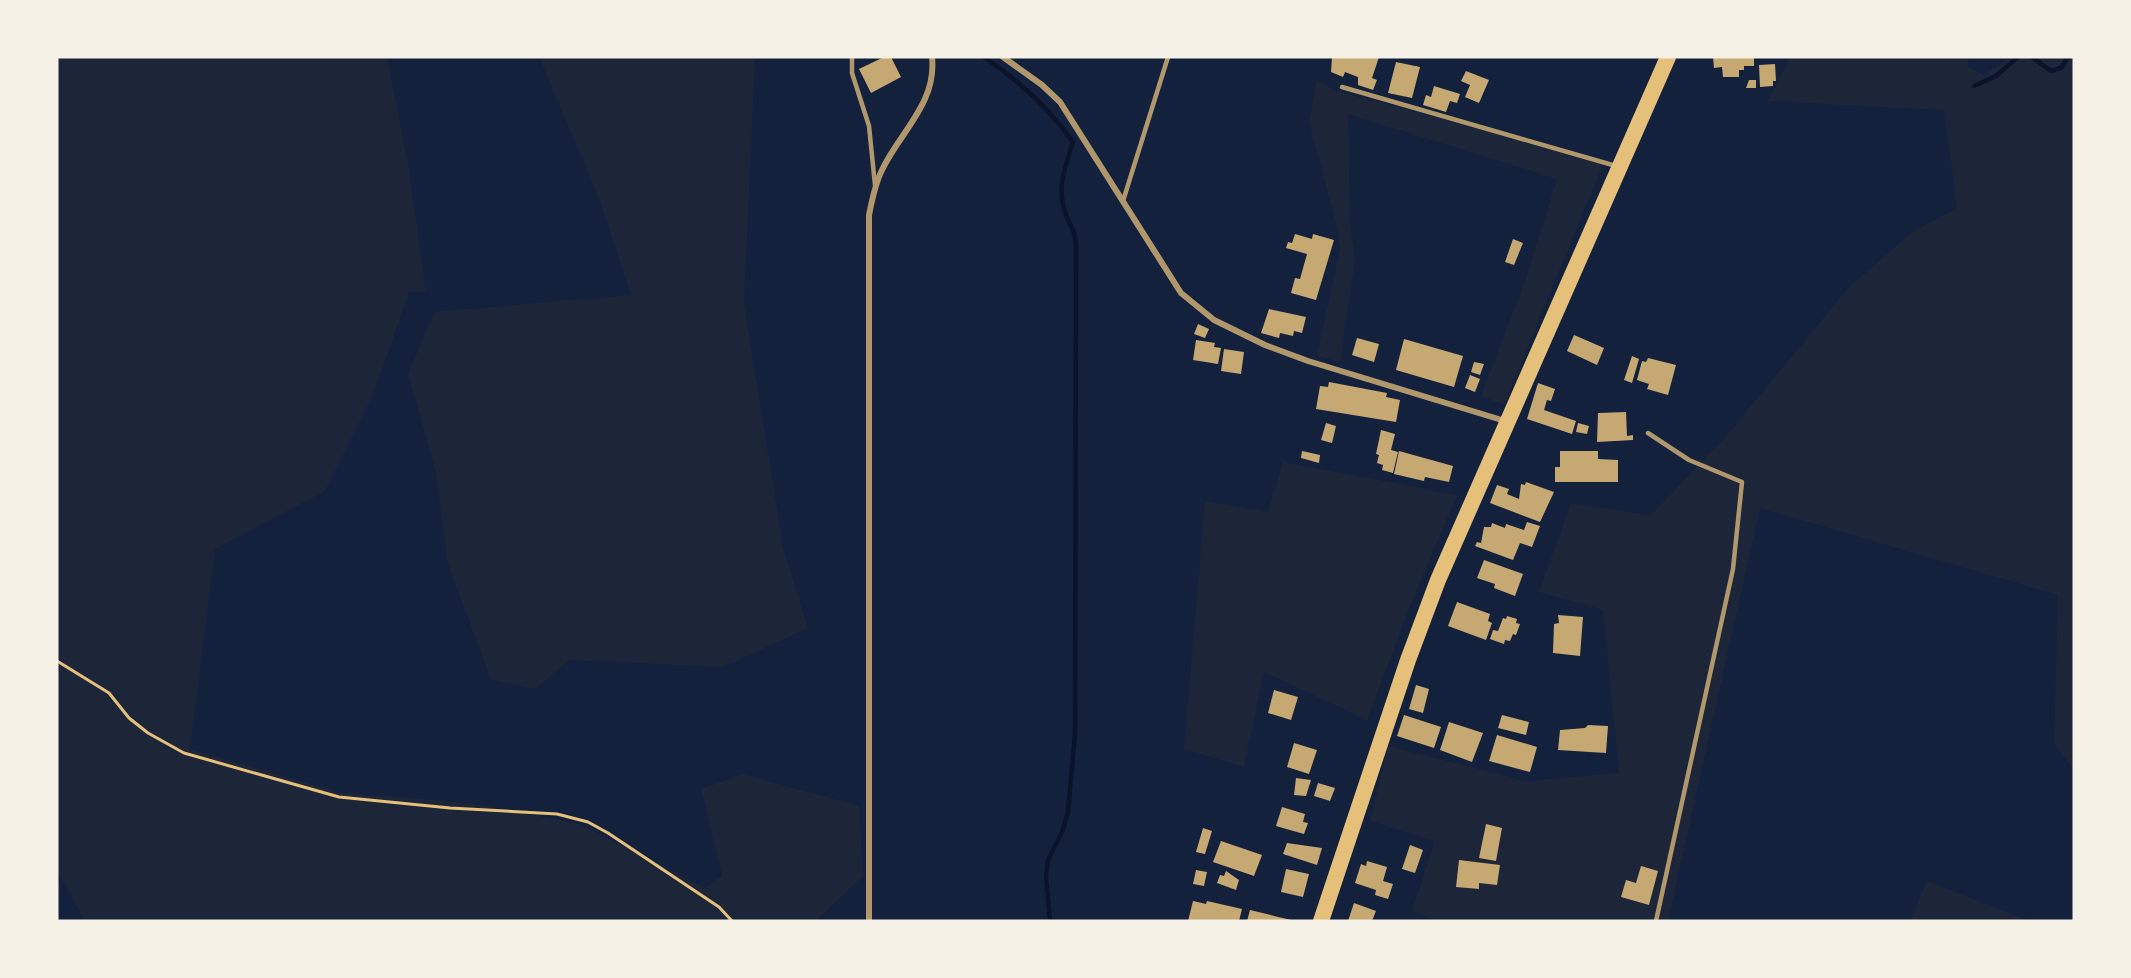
<svg xmlns="http://www.w3.org/2000/svg" width="2131" height="978" viewBox="0 0 2131 978" font-family="'DejaVu Sans',sans-serif">
  <rect width="100%" height="100%" fill="#14213d"/>
  <g fill="#1d2539">
    <path d="M57,57H387L408,164L426,292H409L374,393L325,491L215,549L190,749L342,793L470,803L580,824L705,888L722,876L701,789L743,774L859,806L863,876L816,921H85L57,871Z"/>
    <path d="M539,57H755L744,304L783,547L808,628L723,667L569,660L535,689L491,680L448,564L436,473L408,374L434,312L631,295L598,196Z"/>
    <path d="M1790,57H1969L1967,66L1984,75L2010,57H2074V770L2054,744L2058,595L1760,508L1668,921H1438L1412,911L1435,841L1370,821L1388,746L1526,781L1619,773L1603,610L1539,592L1571,503L1651,515L1722,441L1850,286L1914,231L1957,208L1944,110L1768,101Z"/>
    <path d="M1317,80L1333,90L1604,162L1504,405L1481,396L1527,275L1557,179L1348,114L1350,226L1355,259L1340,362L1317,356L1340,248L1335,219L1309,122Z"/>
    <path d="M1283,462L1457,495L1412,601L1367,720L1264,672L1244,767L1184,749L1205,501L1268,512Z"/>
    <path d="M1927,881L2029,921H1910Z"/>
  </g>
  <g fill="none" stroke-linecap="round" stroke-linejoin="round">
    <g stroke="#0b132b" stroke-width="4.5">
      <path d="M984,57C1018,80 1049,108 1073,142C1065,167 1056,189 1066,215C1071,227 1076,233 1076,246L1075,733L1068,812L1062,832L1048,860L1046,876L1050,921"/>
      <path d="M2032,57L2051,71L2061,68L2068,57"/>
      <path d="M1974,86L1996,76L2018,57"/>
    </g>
  </g>
  <g fill="#c6a872">
    <path d="M884,57H891L901,77L871,93L859,69Z"/>
    <path d="M1332,57H1379L1372,78L1377,80L1373,90L1358,85V77L1345,72L1343,77L1331,72Z"/>
    <path d="M1713,57H1754V66H1744V70H1739V77H1723L1722,67L1714,68Z"/>
    <path d="M1396,62L1420,67L1412,98L1388,93Z"/>
    <path d="M1775,64L1776,81H1773V86L1760,87L1759,65Z"/>
    <path d="M1466,71L1489,80L1479,103L1465,97L1470,85L1461,81Z"/>
    <path d="M1749,80H1756V88H1746Z"/>
    <path d="M1434,86L1460,94L1457,103L1450,101L1446,112L1423,105L1426,95L1431,97Z"/>
    <path d="M1295,234L1312,239L1313,234L1334,240L1316,300L1291,293L1295,278L1300,279L1307,254L1286,248L1288,242L1292,243Z"/>
    <path d="M1513,239L1523,243L1514,265L1505,262Z"/>
    <path d="M1269,309L1306,317L1302,333L1294,331L1293,336L1280,333L1279,338L1261,333Z"/>
    <path d="M1198,324L1209,329L1205,338L1194,334Z"/>
    <path d="M1574,335L1604,348L1597,365L1567,351Z"/>
    <path d="M1357,338L1379,344L1374,362L1352,355Z"/>
    <path d="M1404,339L1463,356L1454,387L1396,370Z"/>
    <path d="M1196,340L1215,343L1214,347L1221,348L1218,364L1193,360Z"/>
    <path d="M1224,349L1244,352L1241,374L1221,371Z"/>
    <path d="M1632,356L1639,359L1632,383L1624,380Z"/>
    <path d="M1648,358L1676,365L1668,395L1647,389L1649,384L1637,380L1642,361L1646,362Z"/>
    <path d="M1474,362L1484,364L1480,375L1471,372Z"/>
    <path d="M1470,375L1480,379L1475,392L1465,388Z"/>
    <path d="M1329,382L1387,393L1386,397L1400,400L1396,422L1316,409L1320,386L1328,387Z"/>
    <path d="M1538,383L1555,389L1551,401L1547,400L1544,410L1576,421L1572,434L1527,419Z"/>
    <path d="M1626,412L1627,436L1633,435V440L1597,442L1598,413Z"/>
    <path d="M1326,423L1336,426L1332,443L1321,440Z"/>
    <path d="M1578,423L1589,426L1587,434L1576,432Z"/>
    <path d="M1381,430L1395,434L1391,450L1398,452L1393,473L1382,470L1383,465L1377,463L1379,455L1376,454Z"/>
    <path d="M1302,451L1320,455L1319,463L1301,458Z"/>
    <path d="M1399,451L1453,466L1449,482L1425,477L1424,481L1394,474Z"/>
    <path d="M1560,451H1598V459L1618,460V482H1555V467H1560Z"/>
    <path d="M1526,482L1554,492L1540,522L1490,503L1497,485L1509,489L1507,494L1519,499L1521,484L1525,485Z"/>
    <path d="M1527,522L1540,526L1532,547L1520,543L1513,560L1475,546L1477,542L1481,543L1484,527H1491L1492,523L1505,528L1506,524L1524,530Z"/>
    <path d="M1484,560L1523,574L1515,596L1494,588L1495,584L1477,578Z"/>
    <path d="M1457,602L1490,614L1488,621L1492,623L1486,640L1448,626Z"/>
    <path d="M1558,615L1583,617L1580,656L1553,653L1554,624L1559,623Z"/>
    <path d="M1507,616L1517,619L1516,623L1520,624L1516,635L1513,634L1510,641L1505,640L1504,644L1490,639L1493,630L1498,631L1503,618L1506,619Z"/>
    <path d="M1416,685L1429,689L1423,713L1409,709Z"/>
    <path d="M1274,690L1298,697L1291,720L1268,713Z"/>
    <path d="M1404,715L1441,727L1434,748L1397,736Z"/>
    <path d="M1502,715L1529,722L1526,735L1498,728Z"/>
    <path d="M1449,722L1483,733L1472,762L1440,750Z"/>
    <path d="M1588,725L1608,726L1606,753L1558,750L1560,730L1585,728Z"/>
    <path d="M1497,735L1537,747L1530,772L1489,761Z"/>
    <path d="M1294,743L1317,750L1309,774L1287,767Z"/>
    <path d="M1296,778L1311,780L1306,796L1294,795Z"/>
    <path d="M1318,783L1335,788L1330,801L1314,796Z"/>
    <path d="M1282,807L1305,814L1303,822L1308,823L1304,834L1276,826Z"/>
    <path d="M1486,824L1502,828L1496,861L1479,858Z"/>
    <path d="M1203,828L1212,831L1205,854L1196,852Z"/>
    <path d="M1221,841L1262,855L1254,876L1213,862Z"/>
    <path d="M1287,843L1322,848L1317,865L1283,854Z"/>
    <path d="M1410,845L1423,850L1415,873L1402,869Z"/>
    <path d="M1459,860L1500,865L1497,885L1479,883V889L1456,887Z"/>
    <path d="M1367,861L1387,867L1383,881L1393,884L1388,899L1375,895L1376,890L1355,883L1361,864L1366,866Z"/>
    <path d="M1641,866L1658,871L1649,905L1621,897L1626,880L1636,883Z"/>
    <path d="M1286,869L1309,874L1303,897L1281,892Z"/>
    <path d="M1196,870L1207,872L1204,886L1193,884Z"/>
    <path d="M1226,871L1239,880L1236,890L1217,883L1220,875L1224,876Z"/>
    <path d="M1193,901L1206,904L1207,901L1242,909L1239,921H1188Z"/>
    <path d="M1354,903L1376,911L1372,921H1348Z"/>
    <path d="M1250,910L1291,920V921H1247Z"/>
  </g>
  <g fill="none" stroke-linecap="round" stroke-linejoin="round">
    <path stroke="#e5c07b" stroke-width="3" d="M57,661L109,693L129,718L148,733L184,753L339,797L450,808L557,814L588,822L608,833L719,907L732,921"/>
    <g stroke="#b1986c" stroke-width="4.5">
      <path d="M852,57V73L869,126L875,185"/>
      <path d="M1342,87L1616,166"/>
      <path d="M1123,201L1168,57"/>
      <path d="M1648,433L1689,460L1742,482L1733,569L1656,921"/>
    </g>
    <g stroke="#b1986c" stroke-width="6">
      <path d="M1003,57L1042,85L1060,102L1181,293L1214,320L1265,345L1308,361L1505,421"/>
      <path d="M869,921V215C872,200 875,184 882,170C900,132 937,103 932,57"/>
    </g>
    <path stroke="#e5c07b" stroke-width="16" d="M1321,921L1408,660L1438,580L1668,57"/>
  </g>
  <rect width="2131" height="978" fill="none" stroke="#f6f1e7" stroke-width="117"/>
</svg>
